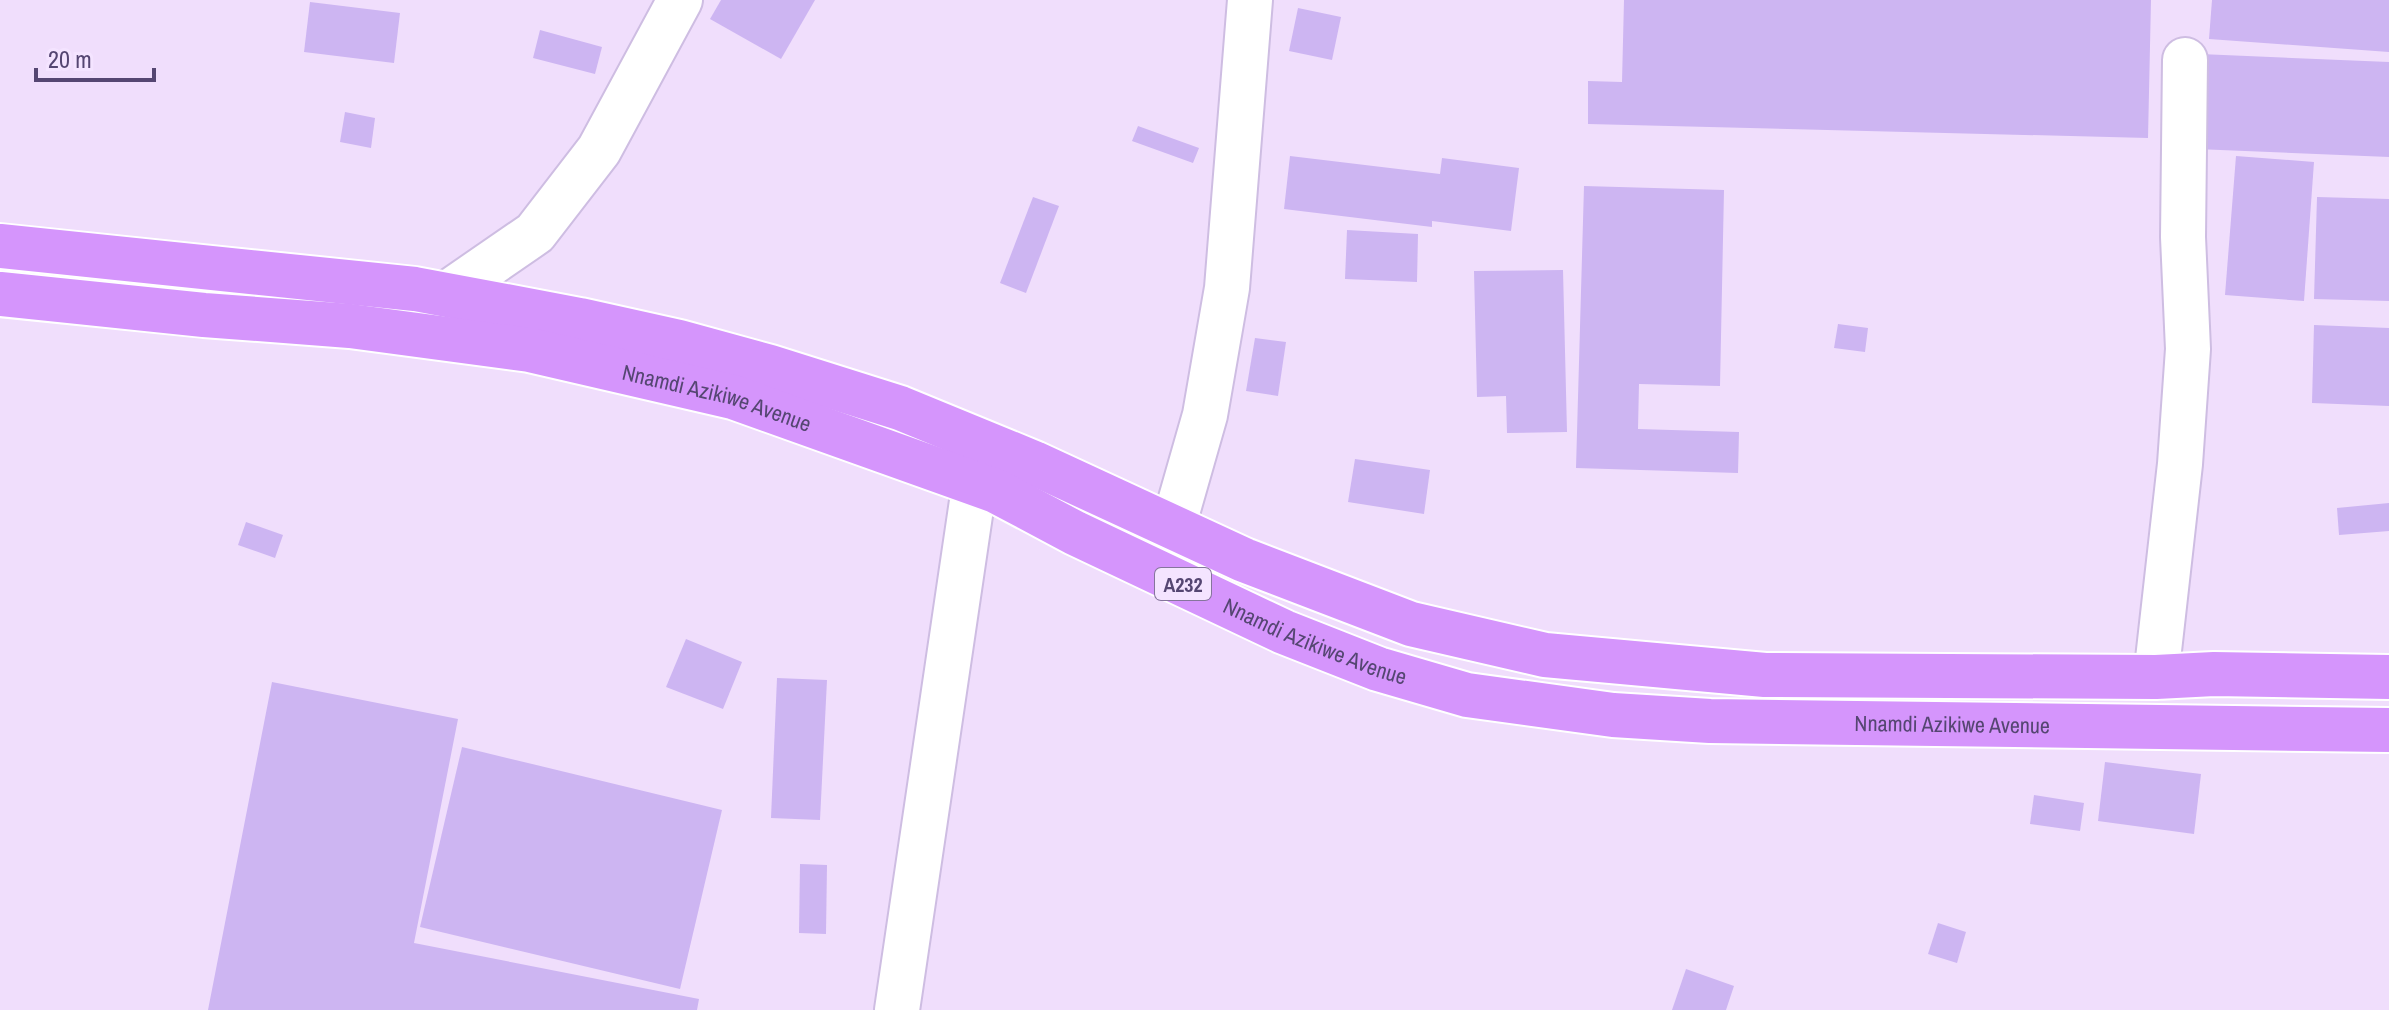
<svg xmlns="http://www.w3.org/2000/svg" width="2389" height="1010" viewBox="0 0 2389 1010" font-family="'Archivo Narrow',sans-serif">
  <rect width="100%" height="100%" fill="#f0defc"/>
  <g fill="#cdb5f2">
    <path d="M721,0H815L781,59L710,19Z"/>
    <path d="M1624,0H2151L2148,138L1588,124V81L1622,82Z"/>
    <path d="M2212,0H2389V52L2209,39Z"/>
    <path d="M310,2L400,13L394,63L304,52Z"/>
    <path d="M1298,8L1341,17L1332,60L1289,51Z"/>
    <path d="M540,30L602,47L595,74L533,58Z"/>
    <path d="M2200,54L2389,62V157L2196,149Z"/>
    <path d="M345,112L375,118L371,148L340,142Z"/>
    <path d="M1138,126L1199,148L1193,163L1132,141Z"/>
    <path d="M1290,156L1440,174L1442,158L1519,168L1511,231L1432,221V227L1284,209Z"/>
    <path d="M2236,156L2314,162L2304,301L2225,295Z"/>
    <path d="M1584,186L1724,190L1720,386L1639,384L1638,429L1739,432L1738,473L1576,468Z"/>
    <path d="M1033,197L1059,206L1026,293L1000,283Z"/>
    <path d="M2317,197L2389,199V301L2314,299Z"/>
    <path d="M1347,230L1418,234L1417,282L1345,279Z"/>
    <path d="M1563,270L1567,432L1507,433L1506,396L1477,397L1474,271Z"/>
    <path d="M1838,324L1868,328L1865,352L1834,348Z"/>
    <path d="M2314,325L2389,328V406L2312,403Z"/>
    <path d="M1255,338L1286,342L1278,396L1246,391Z"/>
    <path d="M1355,459L1430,470L1424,514L1348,502Z"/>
    <path d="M2389,503V531L2339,535L2337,508Z"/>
    <path d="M246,522L283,535L275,558L238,545Z"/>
    <path d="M686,639L742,662L723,709L666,687Z"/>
    <path d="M777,678L827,680L820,820L771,818Z"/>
    <path d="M272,682L458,719L414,943L699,999L697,1010H208Z"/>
    <path d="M462,747L722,810L680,989L420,927Z"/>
    <path d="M2105,762L2201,774L2194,834L2098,821Z"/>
    <path d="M2034,795L2084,803L2080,831L2030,824Z"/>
    <path d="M800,864L827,865L826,934L799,933Z"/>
    <path d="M1938,923L1966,932L1957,963L1928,954Z"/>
    <path d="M1686,969L1734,986L1726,1010H1672Z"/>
  </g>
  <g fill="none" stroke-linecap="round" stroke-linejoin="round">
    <defs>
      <g id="minor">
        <path d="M445,295L535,233L599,150L680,0"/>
        <path d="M1173,527L1205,415L1227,288L1250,0"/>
        <path d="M2156,677L2180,464L2188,349L2183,237L2185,60"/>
        <path d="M897,1010L980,447"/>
      </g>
      <g id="major">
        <path d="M0,246L415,289L580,320L679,342L770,367L900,408L1034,463L1244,560L1411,624L1545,655L1765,675L2156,677L2214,674L2389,677"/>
        <path id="s1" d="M0,294L204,315L350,326L530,350L733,397L996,491L1075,533L1284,632L1378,669L1467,695L1613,715L1710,721L2389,730"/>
      </g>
    </defs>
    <use href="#minor" stroke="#cebde2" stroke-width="48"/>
    <use href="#major" stroke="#fff" stroke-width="48"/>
    <use href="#minor" stroke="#fff" stroke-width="44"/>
    <use href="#major" stroke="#d595fc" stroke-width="44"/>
  </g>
  <g text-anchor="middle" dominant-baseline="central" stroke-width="6" stroke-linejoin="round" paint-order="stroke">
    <rect fill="#f4e4ff" stroke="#85759c" stroke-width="2" x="1155" y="568" width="56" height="32" rx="6"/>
    <g font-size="20" font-weight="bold" fill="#554672">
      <text x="1183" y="584">A232</text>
    </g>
    <g font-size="22" fill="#554672" stroke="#f4e4ff">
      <text stroke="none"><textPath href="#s1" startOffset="726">Nnamdi Azikiwe Avenue</textPath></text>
      <text stroke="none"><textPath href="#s1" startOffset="1374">Nnamdi Azikiwe Avenue</textPath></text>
      <text stroke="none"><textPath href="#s1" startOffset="2022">Nnamdi Azikiwe Avenue</textPath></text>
    </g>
  </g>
  <path d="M36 68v12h118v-12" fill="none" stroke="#554672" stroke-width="4"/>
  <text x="48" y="68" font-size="24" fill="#554672" stroke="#f4e4ff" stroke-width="6" paint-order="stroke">20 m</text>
</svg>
